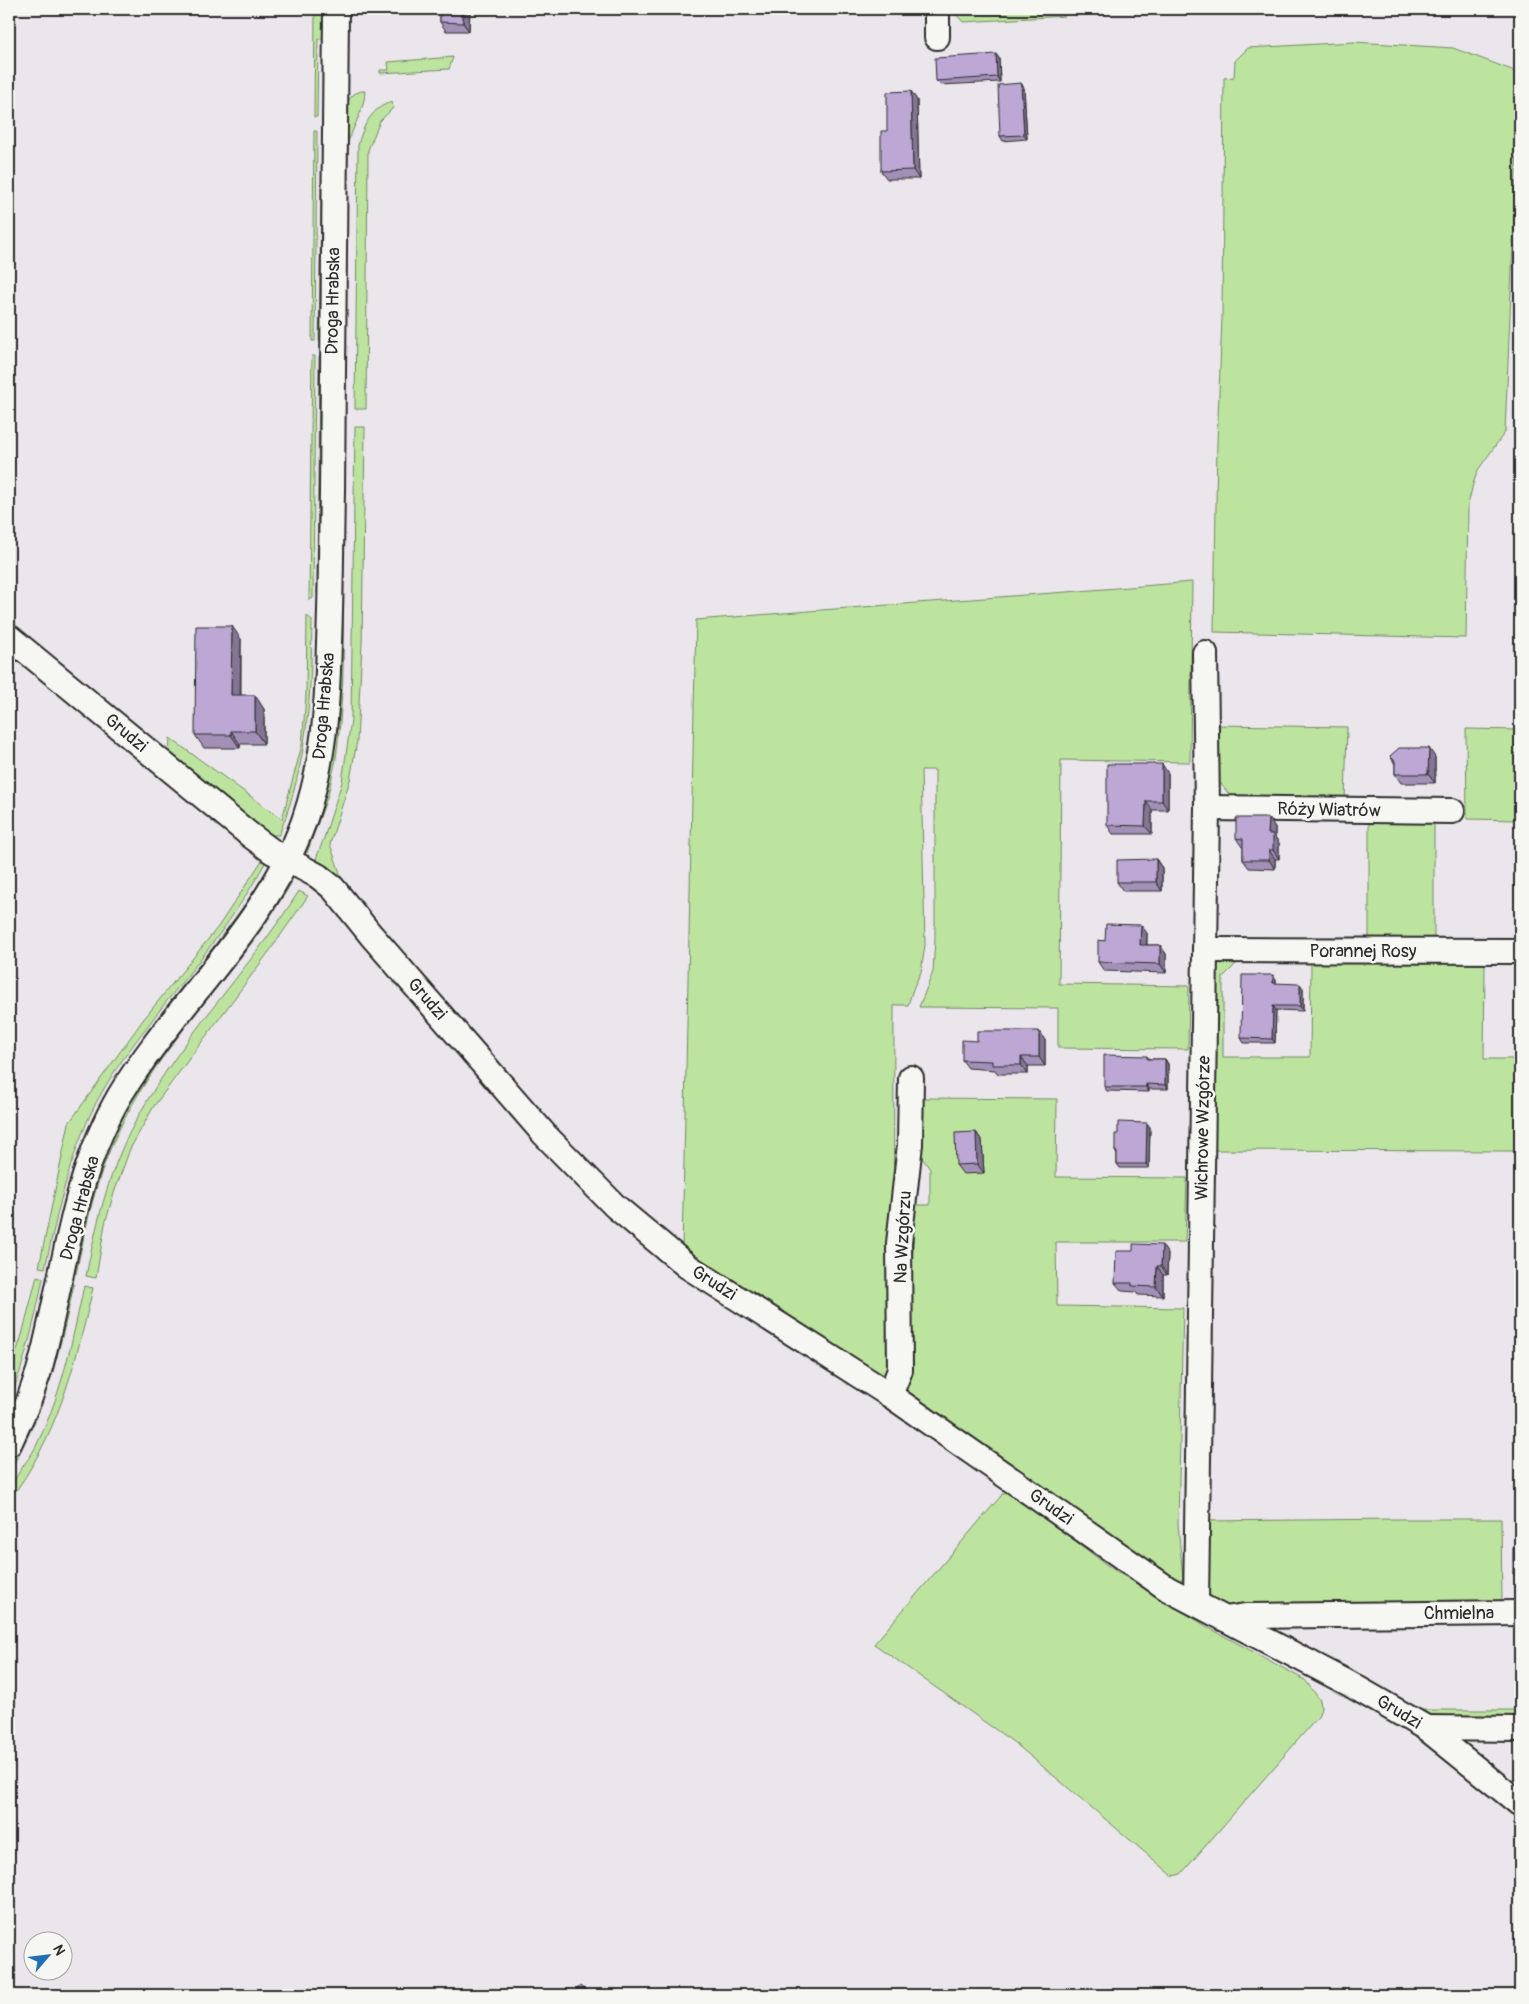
<svg xmlns="http://www.w3.org/2000/svg" width="1529" height="2004" viewBox="0 0 1529 2004" font-family="Pangolin,sans-serif">
  <rect width="100%" height="100%" fill="#eae6ec"/>
  <filter id="ink" filterUnits="userSpaceOnUse"><feTurbulence type="fractalNoise" baseFrequency=".02" numOctaves="2"/><feDisplacementMap in="SourceGraphic" scale="10" xChannelSelector="R" yChannelSelector="G"/><feConvolveMatrix kernelMatrix="1 2 1 2 8 2 1 2 1" color-interpolation-filters="sRGB"/></filter>
  <g filter="url(#ink)">
    <g fill="#bde49f" stroke="#748865">
      <path d="M315,9H327L326,39H318L317,117H314Z"/>
      <path d="M951,9H1065V16L963,22Z"/>
      <path d="M1354,42L1453,48L1512,70L1520,79L1505,432L1478,470L1473,484L1468,505L1466,638L1214,632L1217,443L1222,318L1224,78L1234,77L1235,61L1248,48Z"/>
      <path d="M453,57L449,69L380,73V70H389L388,62Z"/>
      <path d="M361,91H365C365,107 354,125 348,142L345,409L340,405L347,102L354,94Z"/>
      <path d="M392,102L393,108L380,121L368,150L366,409H355L358,146C362,127 372,107 392,102Z"/>
      <path d="M314,131H317L315,341H312Z"/>
      <path d="M322,131L326,136L324,337L319,341Z"/>
      <path d="M312,356H315L313,598L309,600Z"/>
      <path d="M319,356L324,360L320,589L317,593Z"/>
      <path d="M345,427L343,676L340,723L336,759L328,795L307,853L306,841L340,431Z"/>
      <path d="M355,427H365L362,644L357,741L350,780L330,844L343,882L314,864L324,838L342,782L351,720Z"/>
      <path d="M1192,582L1190,762L1061,760L1059,984L1189,986L1188,1049L1058,1048V1008L919,1007L933,972L935,939V770H921L925,945L921,972L913,989L908,1005H894L893,1368L886,1383L682,1250L696,620C861,606 1027,596 1192,582Z"/>
      <path d="M307,616L312,620C311,697 308,762 279,835H266L169,755L170,738L282,819L302,745L306,695Z"/>
      <path d="M1212,725L1347,727L1345,802L1234,801L1212,772Z"/>
      <path d="M1466,729L1520,730V820L1467,819Z"/>
      <path d="M1369,816L1434,818V940L1369,939Z"/>
      <path d="M263,859L265,863C238,913 202,958 166,1002C144,1031 120,1060 102,1092C71,1147 59,1206 45,1268L39,1267L69,1123L143,1020L218,927Z"/>
      <path d="M267,870V873L260,890L147,1041L55,1265L50,1269C60,1215 71,1161 96,1112C141,1024 216,955 267,870Z"/>
      <path d="M292,882C278,905 264,927 247,949C202,1008 150,1064 118,1132C96,1177 86,1226 76,1274L72,1269L77,1242L106,1147L126,1107L142,1079L283,888Z"/>
      <path d="M299,891L308,896L271,949L154,1106L130,1149L114,1193L105,1224L96,1278L86,1276C96,1227 107,1177 130,1132C174,1044 247,974 299,891Z"/>
      <path d="M1223,960L1238,962L1223,977V1057H1310L1311,962H1485L1484,1059H1520V1151L1207,1150L1212,967Z"/>
      <path d="M920,1098L1057,1099L1056,1177L1187,1178L1185,1242H1056L1057,1306L1183,1308L1178,1524L1183,1579L1174,1583L902,1395L908,1360L915,1205H930V1169L920,1155Z"/>
      <path d="M37,1276L43,1278C35,1320 25,1362 9,1402V1374L22,1335Z"/>
      <path d="M74,1284C59,1355 46,1409 9,1472V1463L20,1442L68,1287Z"/>
      <path d="M84,1286L93,1288C76,1362 57,1439 9,1500C9,1482 25,1465 34,1450C61,1398 72,1342 84,1286Z"/>
      <path d="M1007,1489L1111,1568L1211,1629L1305,1680L1320,1700L1321,1708L1318,1717L1181,1874L1173,1876L1016,1744L874,1644Z"/>
      <path d="M1398,1519H1501L1502,1603L1397,1606H1225L1204,1596L1205,1521Z"/>
      <path d="M1408,1710H1520V1723H1450Z"/>
    </g>
    <g fill="none" stroke-linecap="round" stroke-linejoin="round">
      <defs>
        <g id="minor">
          <path d="M937,37V9"/>
          <path d="M9,637L250,835L273,852L318,876L333,888L371,935L545,1135L615,1206L687,1266L890,1395L1168,1589L1348,1683L1426,1728L1520,1804"/>
          <path d="M1207,808L1452,811"/>
          <path d="M1205,950L1520,951"/>
          <path d="M890,1395L900,1370L899,1243L910,1144L911,1078"/>
          <path d="M9,1444L29,1400L39,1371C64,1280 71,1178 120,1095C177,1001 266,927 304,821C325,760 327,707 329,643C331,593 331,542 332,492C333,331 335,170 336,9"/>
          <path d="M1196,1603L1207,808L1205,653"/>
          <path d="M1225,1619L1245,1616L1520,1613"/>
          <path d="M1426,1728L1520,1729"/>
        </g>
      </defs>
      <use href="#minor" stroke="#2b2b2b" stroke-width="28"/>
      <use href="#minor" stroke="#f6f6f2" stroke-width="24"/>
    </g>
    <g fill="#a290b7" stroke="#2b2b2b">
      <path d="M440,9H470L469,31H446L440,22Z"/>
      <path d="M999,58L1000,82L940,85L936,81Z"/>
      <path d="M1021,83L1024,88L1027,139L1003,141L1000,136Z"/>
      <path d="M917,100L919,179H887L881,171L887,131Z"/>
      <path d="M241,639V695L264,709V744H240V748H204L195,735Z"/>
      <path d="M1390,756L1435,757V783H1401L1395,774V764Z"/>
      <path d="M1168,773V810H1152V834H1113L1107,825Z"/>
      <path d="M1275,827V837L1279,843V859H1275V869L1249,868L1243,860V847H1242L1236,838Z"/>
      <path d="M1156,859L1162,868V891H1123L1117,882Z"/>
      <path d="M1147,933V945H1160L1166,954V973L1104,971L1098,962L1105,941Z"/>
      <path d="M1276,980V984L1303,988V1011L1276,1010L1275,1043H1244L1241,1038Z"/>
      <path d="M1045,1040V1066H1028V1074H998L995,1070L968,1068L962,1060L977,1041Z"/>
      <path d="M1147,1056L1149,1059H1165L1168,1064V1089H1149V1092L1107,1091L1104,1087Z"/>
      <path d="M1150,1127L1149,1168H1120L1117,1164V1155L1115,1151L1118,1134Z"/>
      <path d="M976,1132L982,1141L984,1173L963,1174L956,1165Z"/>
      <path d="M1168,1254L1167,1275H1163V1296L1138,1295L1136,1292L1122,1291L1115,1283Z"/>
      <path d="M1520,1547V1582H1519L1513,1573Z"/>
    </g>
    <g fill="#847595" stroke="#2b2b2b">
      <path d="M463,9H470L469,31L463,23Z"/>
      <path d="M996,54L999,58L1000,82L997,77Z"/>
      <path d="M1021,83L1024,88L1027,139L1024,135Z"/>
      <path d="M911,91L917,100L919,179L913,170Z"/>
      <path d="M232,626L241,639L240,708L231,695Z"/>
      <path d="M255,695L264,709V744L255,731Z"/>
      <path d="M231,731L240,744V748L231,735Z"/>
      <path d="M1429,748L1435,757V783L1428,774Z"/>
      <path d="M1162,764L1168,773V810L1162,801Z"/>
      <path d="M1146,801L1152,810V834L1145,826Z"/>
      <path d="M1269,818L1275,827V837L1279,843V859L1273,850L1268,834Z"/>
      <path d="M1269,850L1275,859V869L1269,860Z"/>
      <path d="M1156,859L1162,868V891L1156,882Z"/>
      <path d="M1141,925L1147,933L1146,954L1140,945Z"/>
      <path d="M1160,945L1166,954V973L1160,964Z"/>
      <path d="M1273,975L1276,980V988L1273,983Z"/>
      <path d="M1300,984L1303,988V1011L1300,1006Z"/>
      <path d="M1273,1006L1276,1010L1275,1043L1272,1039Z"/>
      <path d="M1039,1031L1045,1040V1066L1039,1057Z"/>
      <path d="M1021,1057L1028,1066V1074L1021,1065Z"/>
      <path d="M1165,1059L1168,1064V1089L1165,1085Z"/>
      <path d="M1146,1084L1149,1089V1092L1146,1087Z"/>
      <path d="M1147,1123L1150,1127L1149,1168L1146,1164Z"/>
      <path d="M976,1132L982,1141L984,1173L977,1164Z"/>
      <path d="M1162,1245L1168,1254L1167,1275L1161,1266Z"/>
      <path d="M1157,1266L1163,1275V1296L1156,1287Z"/>
    </g>
    <g fill="#bca7d5" stroke="#2b2b2b">
      <path d="M440,9H463V23L440,22Z"/>
      <path d="M996,54L997,77L936,81L935,58Z"/>
      <path d="M1021,83L1024,135L1000,136L998,85Z"/>
      <path d="M911,91L913,170L881,171V131H887V92Z"/>
      <path d="M196,626H232L231,695H255V731H231V735H195Z"/>
      <path d="M1399,748H1429L1428,774H1395V761L1390,756Z"/>
      <path d="M1107,764H1162V801H1146L1145,826L1107,825Z"/>
      <path d="M1236,818H1269L1268,834H1273V850H1269V860H1243V839L1236,838Z"/>
      <path d="M1156,859V882H1117V860Z"/>
      <path d="M1106,924L1141,925L1140,945H1160V964L1098,962V940L1105,941Z"/>
      <path d="M1242,975H1273V983L1300,984V1006H1273L1272,1039L1241,1038Z"/>
      <path d="M977,1031H1039V1057H1021V1065H992V1061L962,1060V1040L977,1041Z"/>
      <path d="M1104,1055L1147,1056V1059H1165V1085L1146,1084V1087H1104Z"/>
      <path d="M1118,1122L1147,1123L1146,1164H1117V1152L1115,1151V1134H1118Z"/>
      <path d="M976,1132L977,1164L956,1165L955,1133Z"/>
      <path d="M1133,1244L1162,1245L1161,1266H1157L1156,1287L1132,1286V1283H1115L1116,1251H1133Z"/>
      <rect x="1513" y="1547" width="7" height="26"/>
      <path d="M580,1986L591,1995H572Z"/>
    </g>
  </g>
  <g text-anchor="middle" dominant-baseline="central" stroke-width="5" stroke-linejoin="round" paint-order="stroke">
    <g font-size="18" fill="#2b2b2b" stroke="#f6f6f2">
      <text transform="translate(333 301) rotate(-89)">Droga Hrabska</text>
      <text transform="translate(324 706) rotate(-85)">Droga Hrabska</text>
      <text transform="translate(126 733) rotate(40)">Grudzi</text>
      <text transform="translate(1329 810) rotate(1)">Róży Wiatrów</text>
      <text x="1363" y="951">Porannej Rosy</text>
      <text transform="translate(427 999) rotate(49)">Grudzi</text>
      <text transform="translate(1203 1128) rotate(-89)">Wichrowe Wzgórze</text>
      <text transform="translate(80 1208) rotate(-75)">Droga Hrabska</text>
      <text transform="translate(903 1237) rotate(-87)">Na Wzgórzu</text>
      <text transform="translate(714 1283) rotate(32)">Grudzi</text>
      <text transform="translate(1051 1507) rotate(35)">Grudzi</text>
      <text x="1459" y="1613">Chmielna</text>
      <text transform="translate(1399 1712) rotate(31)">Grudzi</text>
    </g>
  </g>
  <rect width="1529" height="2004" fill="none" stroke="#f6f6f2" stroke-width="30"/>
  <rect x="15" y="15" width="1499" height="1974" fill="none" stroke="#2b2b2b" stroke-width="2" filter="url(#ink)"/>
  <g transform="translate(48 1956) rotate(62)"><circle r="24" fill="#f6f6f2" stroke="#a5a5a2"/>
  <path d="M0-4L9 19L0 12L-9 19Z" fill="#1f6fb2"/>
  <text y="-8" font-size="14" font-weight="bold" text-anchor="middle" fill="#2b2b2b">N</text>
  </g>
</svg>
